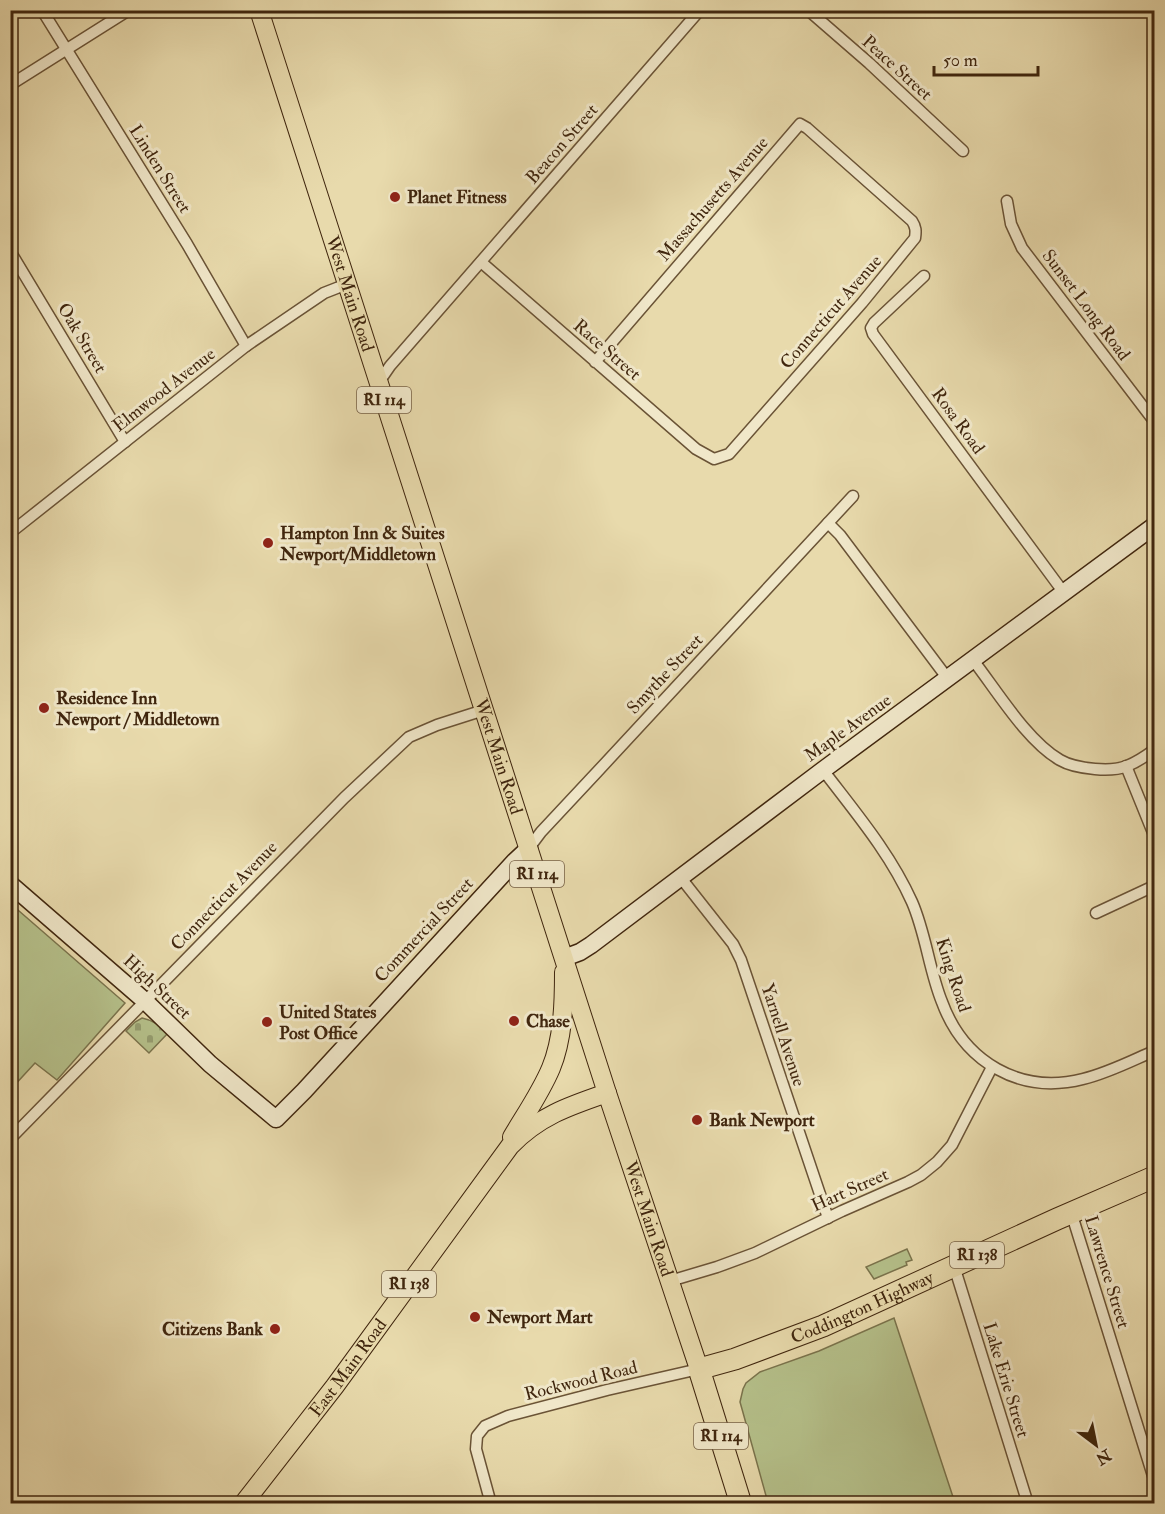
<svg xmlns="http://www.w3.org/2000/svg" width="1165" height="1514" viewBox="0 0 1165 1514" font-family="'IM FELL Double Pica',serif">
  <defs>
    <pattern id="cemetery-stones" width="16" height="16" patternUnits="userSpaceOnUse" patternTransform="scale(1.5)"><rect width="16" height="16" fill="#b5c08a"/><path d="M2 7V4a2 2 0 0 1 4 0v3zM10 15v-3a2 2 0 0 1 4 0v3z" fill="#959c6f"/></pattern>
  </defs>
  <rect width="100%" height="100%" fill="#e8daac"/>
  <filter id="stains"><feTurbulence type="fractalNoise" baseFrequency=".00333" numOctaves="4"/><feColorMatrix values="0 0 0 0 .2 0 0 0 0 .09 0 0 0 0 .02 0 0 0 .5 -.17"/></filter>
  <radialGradient id="worn" r=".72"><stop offset=".6" stop-color="#630" stop-opacity="0"/><stop offset="1" stop-color="#630" stop-opacity=".3"/></radialGradient>
  <g fill="#b5c08a" stroke="#7a734c" stroke-width="1.5">
    <path d="M11,904L125,1003L57,1080L35,1063L11,1089Z"/>
    <path d="M907,1249L912,1260L906,1262L907,1265L874,1279L866,1267Z"/>
    <path d="M894,1318L955,1503H768L742,1409L740,1402L743,1389L746,1383L760,1372L819,1351Z"/>
  </g>
  <path fill="url(#cemetery-stones)" stroke="#7a734c" stroke-width="1.5" d="M142,1018C153,1020 160,1026 168,1033L149,1053L126,1031L135,1022Z"/>
  <g fill="none" stroke-linecap="round" stroke-linejoin="round">
    <defs>
      <g id="street">
        <path d="M42,10L187,244L246,346"/>
        <path d="M808,10L869,63L963,151"/>
        <path d="M10,85L129,10"/>
        <path d="M1007,201L1011,224L1022,248L1154,421"/>
        <path d="M10,251L125,442"/>
        <path d="M481,262L696,449L714,459L729,454L862,303L915,238C916,231 916,227 912,221L807,128L800,124L595,362"/>
        <path d="M924,276L874,323L871,328L873,334L1064,593"/>
        <path d="M379,382L390,366L700,10"/>
        <path d="M828,523L840,535L948,679"/>
        <path d="M10,533L246,346L324,293L347,284"/>
        <path d="M973,660C997,691 1027,741 1060,760C1070,766 1084,768 1095,769C1106,770 1117,770 1127,766C1137,762 1146,756 1154,750"/>
        <path d="M1126,766L1154,835"/>
        <path d="M823,770C855,812 890,853 912,902C926,934 929,970 942,1002C964,1062 1020,1095 1083,1079C1108,1073 1131,1061 1154,1051"/>
        <path d="M529,848L541,832L598,771L853,496"/>
        <path d="M681,878L733,944L741,960L828,1218"/>
        <path d="M1096,913L1154,886"/>
        <path d="M10,1139L344,798L409,737L437,725L484,710"/>
        <path d="M1071,1212L1154,1479"/>
        <path d="M954,1266L1028,1504"/>
        <path d="M670,1281L717,1267L755,1253L842,1211L908,1182L921,1175L937,1162L952,1145L992,1067"/>
        <path d="M491,1504L476,1449L477,1436L485,1426L508,1416L607,1390L699,1369"/>
      </g>
      <g id="secondary">
        <path d="M10,884L145,1001L210,1064L276,1119L304,1091L515,861L529,848"/>
        <path d="M564,958L580,952L591,945L823,770L1154,526"/>
      </g>
      <g id="primary">
        <path id="s1" d="M259,10L607,1093L699,1369"/>
        <path d="M512,1137C525,1115 541,1092 551,1068C563,1039 564,1004 564,972"/>
        <path id="s2" d="M243,1504L335,1386L510,1146C539,1116 569,1106 607,1093"/>
      </g>
      <g id="highway">
        <path id="s3" d="M741,1504L699,1369L735,1359L823,1326L1057,1219L1154,1177"/>
      </g>
    </defs>
    <use href="#street" stroke="#6a5336" stroke-width="13"/>
    <use href="#secondary" stroke="#40260e" stroke-width="19"/>
    <use href="#primary" stroke="#40260e" stroke-width="20"/>
    <use href="#highway" stroke="#40260e" stroke-width="23"/>
    <use href="#street" stroke="#f0e7c9" stroke-width="10"/>
    <use href="#secondary" stroke="#f0e7c9" stroke-width="16"/>
    <use href="#primary" stroke="#e8daac" stroke-width="18"/>
    <use href="#highway" stroke="#e8daac" stroke-width="21"/>
  </g>
  <g fill="#8f2418" stroke="#f0e7c9" stroke-width="2">
    <circle cx="395" cy="197" r="6"/>
    <circle cx="268" cy="543" r="6"/>
    <circle cx="44" cy="708" r="6"/>
    <circle cx="514" cy="1021" r="6"/>
    <circle cx="267" cy="1022" r="6"/>
    <circle cx="697" cy="1120" r="6"/>
    <circle cx="475" cy="1317" r="6"/>
    <circle cx="275" cy="1329" r="6"/>
  </g>
  <g text-anchor="middle" dominant-baseline="central" stroke-width="6" stroke-linejoin="round" paint-order="stroke">
    <g fill="#f0e7c9" stroke="#756046" stroke-width="1.5">
      <rect x="357" y="387" width="54" height="26" rx="4.5"/>
      <rect x="510" y="861" width="54" height="26" rx="4.5"/>
      <rect x="950" y="1242" width="54" height="26" rx="4.5"/>
      <rect x="382" y="1271" width="54" height="26" rx="4.5"/>
      <rect x="694" y="1423" width="54" height="26" rx="4.5"/>
    </g>
    <g font-size="16" font-weight="bold" fill="#40260e">
      <text x="384" y="400">RI 114</text>
      <text x="537" y="874">RI 114</text>
      <text x="977" y="1255">RI 138</text>
      <text x="409" y="1284">RI 138</text>
      <text x="721" y="1436">RI 114</text>
    </g>
    <g font-size="18" fill="#40260e" stroke="#f0e7c9">
      <text transform="translate(897 68) rotate(42)">Peace Street</text>
      <text transform="translate(562 144) rotate(-49)">Beacon Street</text>
      <text transform="translate(160 169) rotate(58)">Linden Street</text>
      <text transform="translate(713 199) rotate(-49)">Massachusetts Avenue</text>
      <text stroke="none"><textPath href="#s1" startOffset="298">West Main Road</textPath></text>
      <text transform="translate(1086 305) rotate(53)">Sunset Long Road</text>
      <text transform="translate(831 312) rotate(-49)">Connecticut Avenue</text>
      <text transform="translate(82 338) rotate(59)">Oak Street</text>
      <text transform="translate(607 350) rotate(41)">Race Street</text>
      <text transform="translate(164 390) rotate(-38)">Elmwood Avenue</text>
      <text transform="translate(958 421) rotate(54)">Rosa Road</text>
      <text transform="translate(665 674) rotate(-47)">Smythe Street</text>
      <text transform="translate(848 728) rotate(-36)">Maple Avenue</text>
      <text stroke="none"><textPath href="#s1" startOffset="784">West Main Road</textPath></text>
      <text transform="translate(224 896) rotate(-46)">Connecticut Avenue</text>
      <text transform="translate(424 930) rotate(-47)">Commercial Street</text>
      <text transform="translate(953 975) rotate(72)">King Road</text>
      <text transform="translate(157 987) rotate(43)">High Street</text>
      <text transform="translate(783 1035) rotate(72)">Yarnell Avenue</text>
      <text transform="translate(850 1190) rotate(-24)">Hart Street</text>
      <text stroke="none"><textPath href="#s1" startOffset="1270">West Main Road</textPath></text>
      <text transform="translate(1107 1272) rotate(73)">Lawrence Street</text>
      <text stroke="none"><textPath href="#s3" startOffset="316">Coddington Highway</textPath></text>
      <text stroke="none"><textPath href="#s2" startOffset="172">East Main Road</textPath></text>
      <text transform="translate(1006 1380) rotate(73)">Lake Erie Street</text>
      <text transform="translate(581 1381) rotate(-14)">Rockwood Road</text>
    </g>
    <g font-size="18" font-weight="bold" fill="#40260e" stroke="#f0e7c9" text-anchor="start">
      <text x="407" y="197">Planet Fitness</text>
      <text x="280" y="533">Hampton Inn &amp; Suites<tspan x="280" dy="21">Newport/Middletown</tspan></text>
      <text x="56" y="698">Residence Inn<tspan x="56" dy="21">Newport / Middletown</tspan></text>
      <text x="279" y="1012">United States<tspan x="279" dy="21">Post Office</tspan></text>
      <text x="526" y="1021">Chase</text>
      <text x="709" y="1120">Bank Newport</text>
      <text x="487" y="1317">Newport Mart</text>
      <text x="263" y="1329" text-anchor="end">Citizens Bank</text>
    </g>
  </g>
  <rect width="1165" height="1514" fill="none" stroke="#e8daac" stroke-width="36"/>
  <rect x="12" y="12" width="1141" height="1490" fill="none" stroke="#40260e" stroke-width="3"/>
  <rect x="18" y="18" width="1129" height="1478" fill="none" stroke="#40260e" stroke-width="1.5"/>
  <g transform="translate(1096 1445) rotate(148)" stroke="#f0e7c9" stroke-width="4.5" paint-order="stroke">
  <path d="M0-4.5L10 22L0 15L-10 22Z" fill="#40260e"/>
  <text y="-9" font-size="16" font-weight="bold" text-anchor="middle" fill="#40260e">N</text>
  </g>
  <path d="M934 66v9h104v-9" fill="none" stroke="#40260e" stroke-width="3"/>
  <text x="943" y="66" font-size="18" fill="#40260e" stroke="#f0e7c9" stroke-width="4.5" paint-order="stroke">50 m</text>
  <rect width="100%" height="100%" filter="url(#stains)"/>
  <rect width="100%" height="100%" fill="url(#worn)"/>
</svg>
